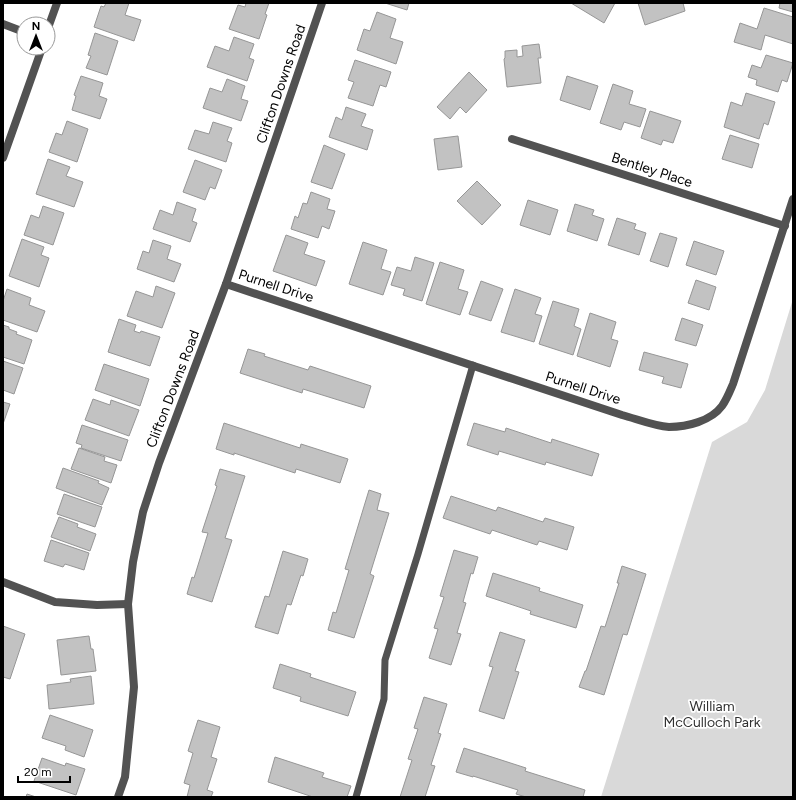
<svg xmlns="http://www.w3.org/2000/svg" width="796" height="800" viewBox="0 0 796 800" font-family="Figtree,sans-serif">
  <rect width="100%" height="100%" fill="#fff"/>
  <path fill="#d9d9d9" d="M793,299V797H601L712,442L747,422L765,390Z"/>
  <g fill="#c2c2c2" stroke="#969696">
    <path d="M106,3H129L125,15L141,20L134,41L94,27L101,6L104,7Z"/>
    <path d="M246,3H269L265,14L267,15L259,39L229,29L238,5L245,7Z"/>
    <path d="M385,3H409L407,10Z"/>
    <path d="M571,3H615L604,23Z"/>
    <path d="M638,3H683L685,11L645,25Z"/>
    <path d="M780,3H793V12L779,8Z"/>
    <path d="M764,8L793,17V44L765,35L761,50L734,42L740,23L757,29Z"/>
    <path d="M377,12L396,19L390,38L403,42L396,64L357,50L364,29L370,31Z"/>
    <path d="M95,33L118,41L107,75L86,68L91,56L88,55Z"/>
    <path d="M234,37L254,44L249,58L254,60L247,81L207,67L215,46L229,51Z"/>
    <path d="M539,44L541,58H538L541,83L507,87L504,59L505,58V51L517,50V57L523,56L522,46Z"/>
    <path d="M766,55L793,63L787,82L782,80L778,92L756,85L757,80L748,77L752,65L761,68Z"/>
    <path d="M355,60L391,72L386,87L380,85L373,106L348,98L354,82L348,80Z"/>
    <path d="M469,72L487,90L466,113L460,107L450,119L437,107Z"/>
    <path d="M81,76L103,83L99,96L107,99L100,119L72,110L76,96L74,95Z"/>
    <path d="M567,76L598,86L590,110L560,100Z"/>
    <path d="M227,79L245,86L241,99L248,101L241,121L203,108L210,88L222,92Z"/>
    <path d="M613,84L633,91L629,104L646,109L640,127L624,122L621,130L600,123Z"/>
    <path d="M746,93L775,102L768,125L764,123L759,139L724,127L731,102L742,106Z"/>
    <path d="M346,107L366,114L361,126L373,130L367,150L329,137L336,117L342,120Z"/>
    <path d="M650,111L681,121L673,143L663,140L661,145L641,138Z"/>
    <path d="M67,121L88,129L77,162L49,152L56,133L62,135Z"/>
    <path d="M213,122L232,128L227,141L232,143L226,162L188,149L195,130L209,134Z"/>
    <path d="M730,135L759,144L752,168L722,159Z"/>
    <path d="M458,136L462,167L438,170L434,139Z"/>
    <path d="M324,145L345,154L332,189L311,182Z"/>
    <path d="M48,159L70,167L66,176L83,182L74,207L36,194Z"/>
    <path d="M195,160L222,170L215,189L210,187L205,200L183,192Z"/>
    <path d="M477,181L501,205L482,225L457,201Z"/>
    <path d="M311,192L330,199L327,209L335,211L329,229L322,226L318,238L291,229L295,216L298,218L303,203L307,204Z"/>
    <path d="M528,200L558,210L550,235L520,225Z"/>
    <path d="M177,202L196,209L192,221L197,223L190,242L153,229L160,210L173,215Z"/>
    <path d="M575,204L594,210L592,215L604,219L597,241L567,231Z"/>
    <path d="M43,206L64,213L53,245L24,235L31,215L39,218Z"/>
    <path d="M617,218L636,224L634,229L646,233L639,255L608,245Z"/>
    <path d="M660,233L677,238L668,267L650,261Z"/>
    <path d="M286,235L308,243L304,254L325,261L316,286L273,271Z"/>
    <path d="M22,239L44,247L41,255L49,258L39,287L9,276Z"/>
    <path d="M153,240L171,246L167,259L181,264L174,282L137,269L143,251L149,253Z"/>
    <path d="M694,241L724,251L716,275L686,265Z"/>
    <path d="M363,242L387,250L381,269L391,272L383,295L349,284Z"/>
    <path d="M415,257L434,263L422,301L403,295L405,289L391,285L397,267L411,271Z"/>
    <path d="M440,262L464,270L458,289L468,292L460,315L426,304Z"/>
    <path d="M696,280L716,287L709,310L688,303Z"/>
    <path d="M481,281L503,289L491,321L469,314Z"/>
    <path d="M156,286L175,293L162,328L127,316L136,291L153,297Z"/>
    <path d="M7,289L31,298L29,305L45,311L37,332L3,320V301Z"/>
    <path d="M515,289L541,298L535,314L542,316L534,342L501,332Z"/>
    <path d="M553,301L579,309L574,326L581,329L573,355L539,344Z"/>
    <path d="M590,313L616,322L611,339L618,341L610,367L577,356Z"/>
    <path d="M682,318L703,325L696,346L675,340Z"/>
    <path d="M119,319L136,325L134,331L140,333L141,331L160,337L150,366L108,352Z"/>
    <path d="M3,325L9,327V329L17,332L16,334L32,340L24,364L3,357Z"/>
    <path d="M248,349L265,354L264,356L308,370L310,366L371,386L364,408L303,389L302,393L240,373Z"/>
    <path d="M644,352L688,364L681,388L662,383L664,377L639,370Z"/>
    <path d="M3,361L23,368L14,394L3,390Z"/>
    <path d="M104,364L149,379L140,406L95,390Z"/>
    <path d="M93,399L110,405L111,400L139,410L129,436L85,420Z"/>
    <path d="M3,402L10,404L3,424Z"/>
    <path d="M224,423L300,448L301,444L348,459L340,483L296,469L295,473L234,453V455L216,449Z"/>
    <path d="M474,423L505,432L506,428L551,443L552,439L599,454L592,476L546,462L545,465L499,451L498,455L467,445Z"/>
    <path d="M82,425L128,440L121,461L81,448L82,445L76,443Z"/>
    <path d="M79,448L105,457L104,461L117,465L111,483L71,469Z"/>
    <path d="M63,468L99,481L98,483L109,488L102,505L56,488Z"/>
    <path d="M220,469L245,476L225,538L232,540L212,602L187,594L192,577L194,578L208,533L202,532L217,486L215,485Z"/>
    <path d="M369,490L381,494L377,510L389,513L370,574L374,576L354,638L328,630L333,612L336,613L349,570L345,569Z"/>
    <path d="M64,494L102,507L95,527L57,514Z"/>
    <path d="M451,496L496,511L498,507L543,522L545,518L574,527L567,550L539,541L537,545L492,530L490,534L443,518Z"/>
    <path d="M59,517L78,524L77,527L96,534L90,551L51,537Z"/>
    <path d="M51,540L89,553L84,570L65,564L63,567L44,561Z"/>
    <path d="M454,550L478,557L473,574L471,573L463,602L466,603L457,633L461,634L451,665L429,658L438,629L434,628L444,597L440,596Z"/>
    <path d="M283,551L308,559L303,576L301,575L291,605L287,604L278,634L255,627L265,596L269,597Z"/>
    <path d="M622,566L646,574L627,635L623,634L604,695L579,687L585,671H586L601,626L605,627L619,583H617Z"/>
    <path d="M493,573L540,588L539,591L583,605L576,628L530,614L531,611L486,596Z"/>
    <path d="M3,626L25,634L10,679L3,677Z"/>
    <path d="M500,632L525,640L515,671L519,672L504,719L479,711L493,667L489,666Z"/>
    <path d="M89,636L91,649H93L96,671L61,675L57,640Z"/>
    <path d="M280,664L311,674L310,677L356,692L348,716L300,701L301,697L273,688Z"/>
    <path d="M91,676L94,704L49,709L47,685L71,682L70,679Z"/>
    <path d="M424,697L447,704L438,733L441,734L431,765L435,766L425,797H427H400L412,760L408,759L418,729L414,728Z"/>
    <path d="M50,715L93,730L84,757L65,750L66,746L42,738Z"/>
    <path d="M198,720L220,727L211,757L217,759L207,790L213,792L211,797H187L190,785L184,783L193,753L188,751Z"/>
    <path d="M464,748L526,768L525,771L585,790L583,797H526L516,794L518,790L473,776V777L456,772Z"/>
    <path d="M275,757L324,773L322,777L351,786L347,797H313L268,782Z"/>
    <path d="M42,758L65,766L66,763L85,769L76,795L34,781Z"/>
    <path d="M27,794L36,797H26Z"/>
  </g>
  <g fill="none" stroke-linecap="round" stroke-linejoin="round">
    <path stroke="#525252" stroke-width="7" d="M356,797L384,699L385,660L418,554L473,365"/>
    <g stroke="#525252" stroke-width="8">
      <path d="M3,24L24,32"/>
      <path d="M48,28L57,3"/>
      <path d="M512,139L785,226"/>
      <path d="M3,158L42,48"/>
      <path d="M226,284L622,415C637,419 654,426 669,427C687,427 711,421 722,406C727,399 730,391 733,384L793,199"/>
      <path d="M3,582L55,602L97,605L128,604"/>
      <path d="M118,797L125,777L134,687L128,604L133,562L143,512L159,463L226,284L322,3"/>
    </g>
  </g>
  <g text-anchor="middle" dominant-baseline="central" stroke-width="3.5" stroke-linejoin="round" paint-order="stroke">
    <g font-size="14" fill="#000" stroke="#fff">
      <text transform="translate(281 84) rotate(-71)">Clifton Downs Road</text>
      <text transform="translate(652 170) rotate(18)">Bentley Place</text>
      <text transform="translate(276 286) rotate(18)">Purnell Drive</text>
      <text transform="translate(583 388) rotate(18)">Purnell Drive</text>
      <text transform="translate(173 389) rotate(-69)">Clifton Downs Road</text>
    </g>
    <g font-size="14" fill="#303030" stroke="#fff">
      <text x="712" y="706">William<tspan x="712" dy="16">McCulloch Park</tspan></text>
    </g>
  </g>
  <rect width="796" height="800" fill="none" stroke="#000000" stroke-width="8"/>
  <g transform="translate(36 36)"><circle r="19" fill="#ffffff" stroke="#999999"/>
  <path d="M0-3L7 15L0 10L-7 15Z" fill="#000000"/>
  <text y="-6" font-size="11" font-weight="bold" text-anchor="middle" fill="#000000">N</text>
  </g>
  <path d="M18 776v6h52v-6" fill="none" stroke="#000000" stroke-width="2"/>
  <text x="24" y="776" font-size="12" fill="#000000" stroke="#ffffff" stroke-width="3" paint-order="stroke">20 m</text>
</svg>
